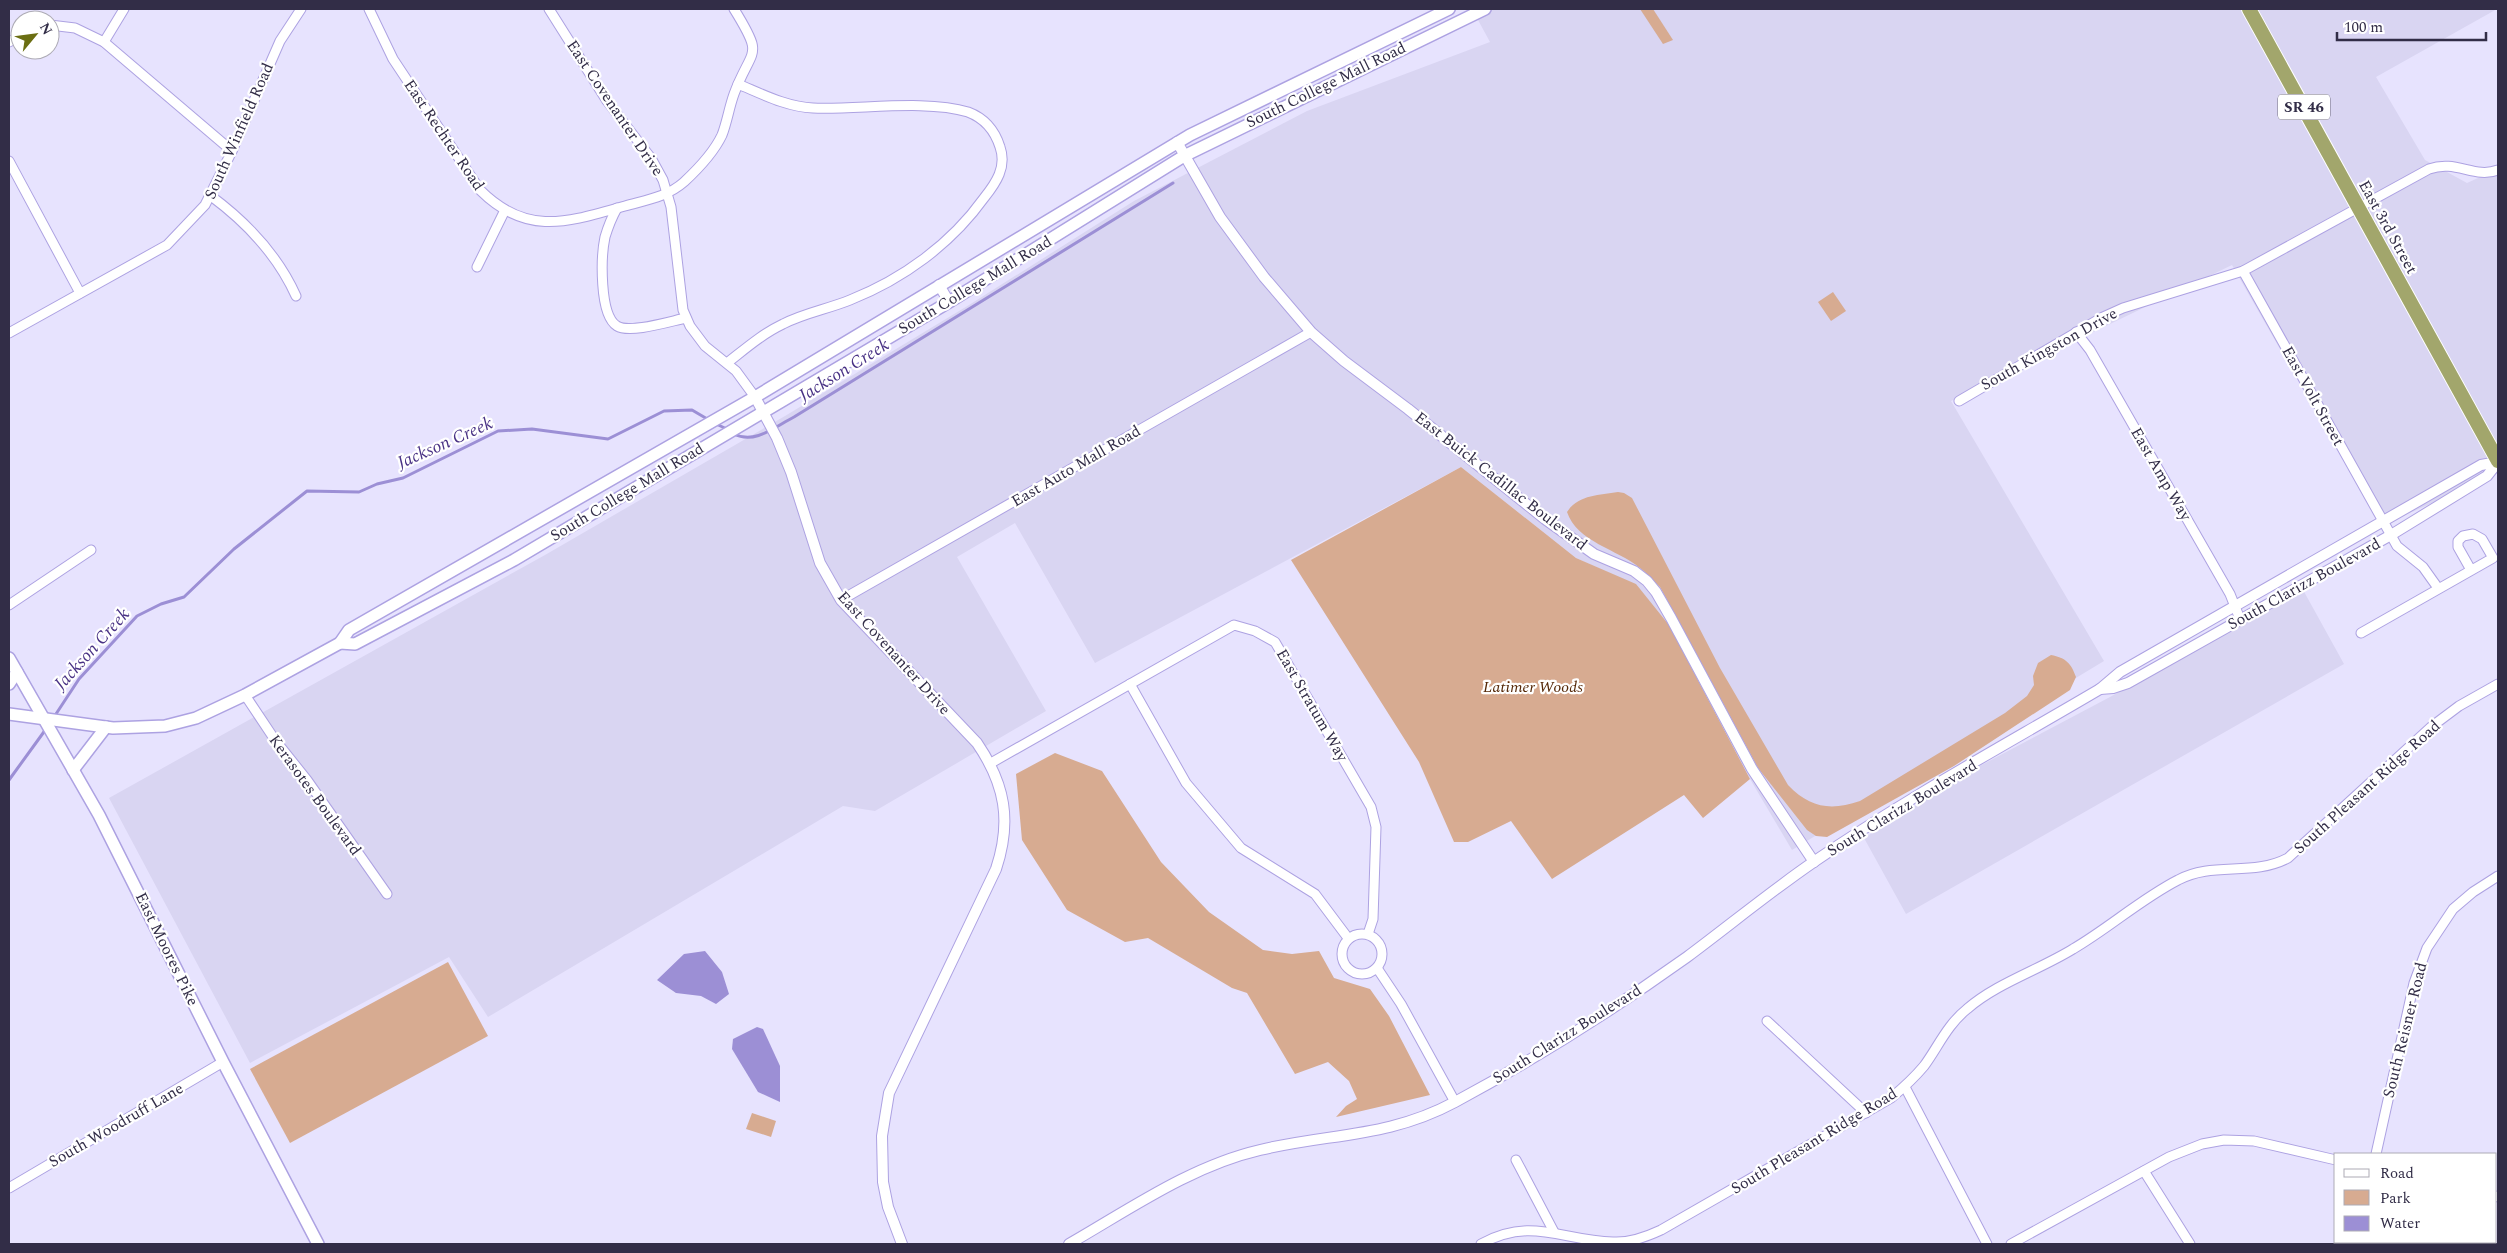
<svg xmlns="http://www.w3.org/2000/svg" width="2507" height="1253" viewBox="0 0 2507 1253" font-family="Spectral,serif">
  <rect width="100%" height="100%" fill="#e7e3fe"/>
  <g fill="#d9d5f2">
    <path d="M1472,9H2497L2376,77L2425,160L2467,183L2498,169V473L2381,526L2232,265L1951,401L2104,661L1792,850L1750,779L1669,625L1636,585L1576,558L1461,467L1095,663L1015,523L957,557L1046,711L875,811L843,806L488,1017L449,957L250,1063L109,798L545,555L785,416L969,305L1134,201L1307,111L1490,42Z"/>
    <path d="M2302,588L2344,664L1906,914L1864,838L1976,768L2110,697Z"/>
  </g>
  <g fill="#d7ab91">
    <path d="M1640,9H1653L1673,40L1663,44Z"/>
    <path d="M1833,292L1846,311L1831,321L1818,302Z"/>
    <path d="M1461,467L1576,558L1636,584L1669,625L1750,779L1703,818L1684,795L1552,879L1511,821L1468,842H1454L1419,762L1291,560Z"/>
    <path d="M1618,492L1624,493L1632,498L1720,668L1788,785C1810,808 1831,811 1860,801L2005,713L2027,696L2034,685L2033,676L2038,663L2051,655C2066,658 2071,663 2076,677L2070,690L1954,766L1827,837L1816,836L1807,830L1758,768L1660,587C1653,581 1647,573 1640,568C1617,549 1577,542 1567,512C1578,495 1599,495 1618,492Z"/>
    <path d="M1055,753L1102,771L1161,862L1209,912L1263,950L1292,954L1319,951L1334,978L1370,989L1389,1016L1430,1095L1336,1117L1346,1106L1357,1099L1349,1081L1328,1062L1295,1074L1247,993L1232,988L1148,938L1125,942L1067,910L1022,840L1016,774Z"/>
    <path d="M448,962L488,1036L290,1143L250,1069Z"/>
    <path d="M752,1113L776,1121L771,1137L746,1129Z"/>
  </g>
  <g fill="#9c8fd5">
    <path d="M705,951L722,972L729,994L716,1004L701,996L676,993L657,980L684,954Z"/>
    <path d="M757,1027L763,1029L780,1066V1102L758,1092L732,1049L733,1039Z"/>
  </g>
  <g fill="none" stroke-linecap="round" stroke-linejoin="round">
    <g stroke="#9c8fd5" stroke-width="3">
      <path d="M714,423L729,430"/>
      <path d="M734,434C755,445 776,426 794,417L1173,183"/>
      <path d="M54,717L79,679L137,616L161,604L184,597L234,549L307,491L359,492L377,484L403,478L498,431L532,429L608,439L664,411L692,410L709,420"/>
      <path d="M9,780L46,729"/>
    </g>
    <defs>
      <g id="minor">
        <path d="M369,9L393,59L480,190C527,237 568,222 625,206C646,200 667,197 684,182C698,169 714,152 722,135C727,122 729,108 734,94C752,46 765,59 734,9"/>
        <path d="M549,9L607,101L651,158L663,180L671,207L683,310L690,326L705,346L736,371L755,397"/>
        <path d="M50,25L75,28L104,42L232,151"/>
        <path d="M9,42L20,36"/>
        <path d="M104,42L124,9"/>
        <path d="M9,161L80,293"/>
        <path d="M211,196C246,222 278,256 296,296"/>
        <path d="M617,208C612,217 608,227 605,237C601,256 599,315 617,326C630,334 671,321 686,318"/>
        <path d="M477,267L505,210"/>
        <path d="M2243,271L2397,546L2423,567L2438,588"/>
        <path d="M2076,332L2090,350L2230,594L2240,619"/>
        <path d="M9,333L167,245L205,205L232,151L280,41L301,9"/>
        <path d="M727,363C745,349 762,334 783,324C804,313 828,309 850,300C903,279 951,244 984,198C996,183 1007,167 1000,147C995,131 984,118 968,112C926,99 858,110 813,108C787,107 762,94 738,84"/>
        <path d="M1959,401L2103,317L2123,308L2243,271L2429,169C2456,159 2474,179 2498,170"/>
        <path d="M841,600L1311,332"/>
        <path d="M9,605L91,550"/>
        <path d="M2361,633L2493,558L2482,539L2473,534L2463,536L2458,541V547L2471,570"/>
        <path d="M1130,684L1186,783L1241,848L1315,894L1348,938"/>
        <path d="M245,695L275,740L307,780L387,894"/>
        <path d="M991,763L1234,625L1255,631L1275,642L1371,807L1376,827L1373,919L1368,934"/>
        <circle cx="1362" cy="954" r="20"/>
        <path d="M1377,968L1401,1004L1455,1102"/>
        <path d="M1767,1021L1866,1113"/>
        <path d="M1905,1087L1987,1244"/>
        <path d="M2376,1154L2414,983L2427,948L2453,909L2473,892L2498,876"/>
        <path d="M1516,1160L1554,1232"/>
        <path d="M2144,1171L2190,1244"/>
        <path d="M9,1188L223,1062"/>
        <path d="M2496,1196L2498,1197"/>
        <path d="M1481,1244C1532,1216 1562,1241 1613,1242C1629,1243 1646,1237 1661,1230L1891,1098C1903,1088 1914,1078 1924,1066C1938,1047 1947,1025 1967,1009C1997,983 2039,970 2073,949C2109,928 2141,899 2178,880C2213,861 2252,877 2288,858L2431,727L2459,706L2498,684"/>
        <path d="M2011,1244L2169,1157L2202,1144L2224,1140L2254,1141L2336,1160"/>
      </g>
      <g id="tertiary">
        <path d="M1177,142L1220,217L1264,277L1311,332L1344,361L1408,409L1545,519L1594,554L1634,571L1647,581L1656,592L1671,618L1752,769L1814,862"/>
        <path d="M939,285L949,302"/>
        <path d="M755,397L777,438L791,472L820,563L841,600L977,743C1005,784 1012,821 996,869L889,1093L882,1136L883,1182L888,1207L902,1244"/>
        <path d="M2100,689L2113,688L2128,683L2391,535L2487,476L2498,462"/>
        <path d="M1069,1244C1130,1209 1191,1166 1260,1150C1330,1133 1388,1138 1455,1102C1535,1059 1613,1010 1687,957C1730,925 1771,891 1815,861C1907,798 2005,745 2100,689L2120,672L2481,465L2498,462"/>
      </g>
      <g id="secondary">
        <path d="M340,643L355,644L514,560L949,302L1184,156L1485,9"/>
        <path d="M9,658L99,815L223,1062L318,1244"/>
        <path d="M9,684L17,672"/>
        <path d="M9,714L113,728L165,726L196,718L245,695L340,643L349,630L755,397L1190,135L1449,9"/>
        <path d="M73,770L106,727"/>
      </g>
      <path id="trunk" d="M2249,9L2498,461"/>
    </defs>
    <use href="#minor" stroke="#ada2e2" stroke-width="11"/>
    <use href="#tertiary" stroke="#ada2e2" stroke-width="12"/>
    <use href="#secondary" stroke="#ada2e2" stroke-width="14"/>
    <use href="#trunk" stroke="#fff" stroke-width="16"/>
    <use href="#minor" stroke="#fff" stroke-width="9"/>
    <use href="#tertiary" stroke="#fff" stroke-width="10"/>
    <use href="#secondary" stroke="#fff" stroke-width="11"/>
    <use href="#trunk" stroke="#a2a66c" stroke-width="14"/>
  </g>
  <g text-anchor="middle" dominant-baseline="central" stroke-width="4.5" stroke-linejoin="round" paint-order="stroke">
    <rect fill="#fff" stroke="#706c7e" stroke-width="1" x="2278" y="94.5" width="52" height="25" rx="4"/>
    <g font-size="15" font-weight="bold" fill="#322d47">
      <text x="2304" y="107">SR 46</text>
    </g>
    <g font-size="16" fill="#322d47" stroke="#fff">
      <text transform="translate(1326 85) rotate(-26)">South College Mall Road</text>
      <text transform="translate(615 108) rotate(56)">East Covenanter Drive</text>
      <text transform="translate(239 131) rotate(-66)">South Winfield Road</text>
      <text transform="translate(444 135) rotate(56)">East Rechter Road</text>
      <text transform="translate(2388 227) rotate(61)">East 3rd Street</text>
      <text transform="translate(975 285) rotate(-31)">South College Mall Road</text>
      <text transform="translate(2049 349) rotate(-29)">South Kingston Drive</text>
      <text transform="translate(2313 396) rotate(61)">East Volt Street</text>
      <text transform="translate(1076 466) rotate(-30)">East Auto Mall Road</text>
      <text transform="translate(2161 474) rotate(60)">East Amp Way</text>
      <text transform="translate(1501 481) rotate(38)">East Buick Cadillac Boulevard</text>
      <text transform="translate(627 492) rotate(-31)">South College Mall Road</text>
      <text transform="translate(2304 584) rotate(-29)">South Clarizz Boulevard</text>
      <text transform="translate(894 653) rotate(48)">East Covenanter Drive</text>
      <text transform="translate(1312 705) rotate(60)">East Stratum Way</text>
      <text transform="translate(2367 787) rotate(-42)">South Pleasant Ridge Road</text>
      <text transform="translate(315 795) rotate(54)">Kerasotes Boulevard</text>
      <text transform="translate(1902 808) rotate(-31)">South Clarizz Boulevard</text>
      <text transform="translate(167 949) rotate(64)">East Moores Pike</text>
      <text transform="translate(2405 1030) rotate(-76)">South Reisner Road</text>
      <text transform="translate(1567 1034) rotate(-32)">South Clarizz Boulevard</text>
      <text transform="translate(116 1125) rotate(-30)">South Woodruff Lane</text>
      <text transform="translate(1814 1141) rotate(-31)">South Pleasant Ridge Road</text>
    </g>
    <g font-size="16" font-style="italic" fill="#542706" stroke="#fff">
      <text x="1533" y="687">Latimer Woods</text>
    </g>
    <g font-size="18" font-style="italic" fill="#493285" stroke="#fff">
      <text transform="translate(844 370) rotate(-32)">Jackson Creek</text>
      <text transform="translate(445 443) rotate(-24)">Jackson Creek</text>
      <text transform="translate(92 649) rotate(-48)">Jackson Creek</text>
    </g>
  </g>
  <rect width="2507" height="1253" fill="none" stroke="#322d47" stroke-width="20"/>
  <rect x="2334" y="1153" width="162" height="90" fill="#ffffff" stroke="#adabb5"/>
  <rect x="2344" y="1169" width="25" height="8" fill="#ffffff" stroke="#adabb5"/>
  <text x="2380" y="1178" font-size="15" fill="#322d47">Road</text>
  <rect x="2344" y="1190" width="25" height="15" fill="#d7ab91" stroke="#adabb5"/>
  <text x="2380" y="1203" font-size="15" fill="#322d47">Park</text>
  <rect x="2344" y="1216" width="25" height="15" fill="#9c8fd5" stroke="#adabb5"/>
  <text x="2380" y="1228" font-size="15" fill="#322d47">Water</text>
  <g transform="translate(35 35) rotate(61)"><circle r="24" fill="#ffffff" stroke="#adabb5"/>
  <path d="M0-4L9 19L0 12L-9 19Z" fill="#6b6e12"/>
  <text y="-8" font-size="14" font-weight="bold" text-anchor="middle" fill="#322d47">N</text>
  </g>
  <path d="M2337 32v8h149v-8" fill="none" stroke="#322d47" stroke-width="2.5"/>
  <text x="2344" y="32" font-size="15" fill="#322d47" stroke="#ffffff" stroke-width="4" paint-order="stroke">100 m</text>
</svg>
